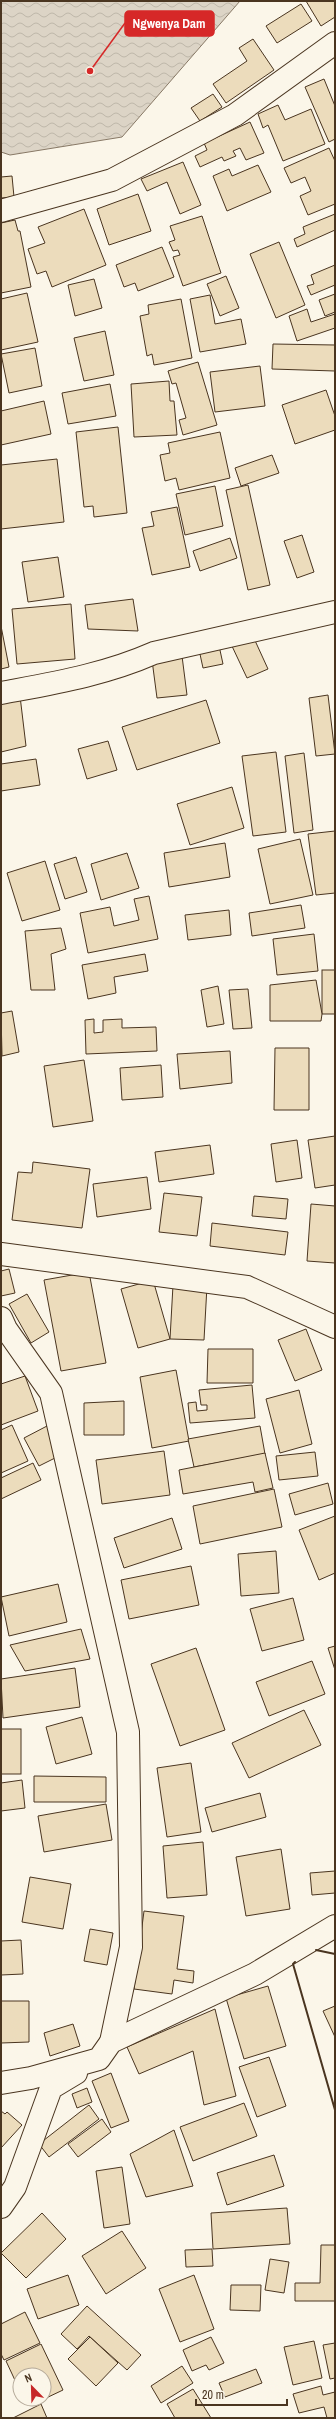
<svg xmlns="http://www.w3.org/2000/svg" width="336" height="2419" viewBox="0 0 336 2419" font-family="'Archivo Narrow',sans-serif">
  <defs>
    <pattern id="water-waves" width="16" height="10" patternUnits="userSpaceOnUse"><rect width="16" height="10" fill="#dcd4c6"/><path d="M0 5q4-4 8 0t8 0" fill="none" stroke="#beb7aa"/></pattern>
  </defs>
  <rect width="100%" height="100%" fill="#fbf6e9"/>
  <path fill="url(#water-waves)" stroke="#887966" d="M1,1H240L122,137L10,155L1,152Z"/>
  <g fill="#ecdcbc" stroke="#4a3520">
    <path d="M306,1H335V17L321,26Z"/>
    <path d="M301,4L312,21L277,43L266,26Z"/>
    <path d="M253,39L274,70L226,103L213,84L247,61L239,48Z"/>
    <path d="M324,79L335,106V139L329,142L305,87Z"/>
    <path d="M213,94L222,107L200,121L191,108Z"/>
    <path d="M278,105L285,120L311,109L325,144L283,161L268,125L263,128L258,114Z"/>
    <path d="M250,122L264,153L246,160L240,148L233,151L236,156L224,161L222,157L200,167L195,156L207,150L204,143Z"/>
    <path d="M329,148L335,161V204L308,215L300,196L311,191L305,177L291,183L284,168Z"/>
    <path d="M183,162L201,205L180,214L167,182L147,191L141,179Z"/>
    <path d="M258,165L271,192L227,211L213,176L229,169L232,176Z"/>
    <path d="M12,176L14,197L1,198V177Z"/>
    <path d="M138,194L151,231L109,245L97,209Z"/>
    <path d="M84,209L106,265L52,287L46,271L37,274L28,249L45,243L38,227Z"/>
    <path d="M335,214V230L297,247L294,239L305,234L303,227Z"/>
    <path d="M202,216L221,273L183,286L173,257L180,255L178,250L173,251L169,242L175,240L170,226Z"/>
    <path d="M15,220L18,231H20L31,287L1,293V223Z"/>
    <path d="M279,242L305,305L276,318L250,254Z"/>
    <path d="M162,247L174,277L138,291L135,283L124,287L116,265Z"/>
    <path d="M335,265V285L311,295L307,286L314,284L311,275Z"/>
    <path d="M226,276L239,308L220,316L207,284Z"/>
    <path d="M94,279L102,308L75,316L68,285Z"/>
    <path d="M27,293L38,342L1,350V299Z"/>
    <path d="M335,294V312L325,316L319,300Z"/>
    <path d="M210,295L215,324L241,319L246,344L200,352L190,299Z"/>
    <path d="M181,299L192,358L154,365L152,354L147,356L140,316L149,314L148,305Z"/>
    <path d="M307,309L311,322L335,314V328L297,341L289,316Z"/>
    <path d="M105,331L114,375L84,381L74,338Z"/>
    <path d="M273,344L335,345V371L272,369Z"/>
    <path d="M35,348L42,386L9,393L1,354Z"/>
    <path d="M198,362L217,425L183,435L179,420L186,418L176,383L172,384L168,371Z"/>
    <path d="M260,366L265,406L215,412L210,372Z"/>
    <path d="M169,381L170,401H174L177,435L134,437L131,384Z"/>
    <path d="M110,384L116,416L68,424L62,393Z"/>
    <path d="M326,390L335,416V430L295,444L282,405Z"/>
    <path d="M44,401L51,434L1,445V411Z"/>
    <path d="M118,427L127,513L94,517L93,506L84,507L76,432Z"/>
    <path d="M220,432L230,478L179,490L176,478L165,481L160,455L170,453L168,443Z"/>
    <path d="M272,455L279,473L241,486L235,468Z"/>
    <path d="M57,459L64,522L1,529V465Z"/>
    <path d="M248,485L270,585L248,590L226,490Z"/>
    <path d="M215,486L223,526L185,535L176,494Z"/>
    <path d="M177,507L190,567L152,575L142,528L154,526L151,512Z"/>
    <path d="M302,535L314,572L297,578L284,541Z"/>
    <path d="M230,538L237,558L200,571L193,551Z"/>
    <path d="M58,557L64,597L28,602L22,562Z"/>
    <path d="M133,599L138,631L88,629L85,605Z"/>
    <path d="M71,604L75,659L17,664L12,609Z"/>
    <path d="M1,626L9,667L1,669Z"/>
    <path d="M252,634L268,669L247,678L231,644Z"/>
    <path d="M218,641L223,664L203,668L198,645Z"/>
    <path d="M182,656L187,695L157,698L152,660Z"/>
    <path d="M328,695L335,754L316,756L309,698Z"/>
    <path d="M20,696L26,746L1,752V698Z"/>
    <path d="M206,700L220,743L137,770L122,727Z"/>
    <path d="M108,741L117,770L87,779L78,749Z"/>
    <path d="M276,752L286,832L253,836L242,756Z"/>
    <path d="M304,753L313,830L294,833L285,756Z"/>
    <path d="M36,759L40,785L1,791V764Z"/>
    <path d="M232,787L244,828L190,845L177,804Z"/>
    <path d="M335,831V893L316,895L308,834Z"/>
    <path d="M300,839L313,895L270,904L258,849Z"/>
    <path d="M225,843L230,877L169,887L164,853Z"/>
    <path d="M127,853L139,888L101,900L91,864Z"/>
    <path d="M76,857L87,892L65,899L54,864Z"/>
    <path d="M45,861L60,910L22,921L7,873Z"/>
    <path d="M149,896L158,939L88,953L80,913L110,907L114,926L139,920L134,899Z"/>
    <path d="M301,905L305,928L252,936L249,913Z"/>
    <path d="M229,910L231,935L188,940L185,915Z"/>
    <path d="M61,928L66,949L51,954L55,990H31L25,931Z"/>
    <path d="M314,934L318,971L277,975L273,939Z"/>
    <path d="M145,954L148,971L114,977L116,993L88,999L82,965Z"/>
    <rect x="322" y="970" width="13" height="44"/>
    <path d="M316,980L322,1014L321,1021H270V985Z"/>
    <path d="M218,986L224,1024L207,1027L201,990Z"/>
    <path d="M248,989L252,1028L233,1029L229,990Z"/>
    <path d="M12,1011L19,1052L2,1056L1,1013Z"/>
    <path d="M94,1019V1033L103,1032V1020L122,1019V1028L156,1027L157,1051L86,1054L85,1020Z"/>
    <path d="M275,1048H309V1110H274Z"/>
    <path d="M230,1051L232,1083L180,1089L177,1054Z"/>
    <path d="M84,1060L93,1121L53,1127L44,1066Z"/>
    <path d="M161,1065L163,1097L122,1100L120,1068Z"/>
    <path d="M335,1136V1185L315,1188L308,1140Z"/>
    <path d="M297,1140L302,1178L276,1182L271,1144Z"/>
    <path d="M210,1145L214,1174L159,1182L155,1152Z"/>
    <path d="M33,1162L90,1169L82,1228L12,1220L18,1172L32,1173Z"/>
    <path d="M147,1177L151,1209L97,1217L93,1184Z"/>
    <path d="M164,1193L202,1197L197,1236L159,1232Z"/>
    <path d="M254,1196L288,1199L286,1219L252,1216Z"/>
    <path d="M311,1204L335,1206V1263L307,1261Z"/>
    <path d="M212,1223L288,1232L285,1255L210,1246Z"/>
    <path d="M9,1269L15,1293L1,1296V1271Z"/>
    <path d="M89,1272L106,1363L61,1371L44,1280Z"/>
    <path d="M153,1280L170,1339L138,1348L121,1289Z"/>
    <path d="M173,1285L207,1286L204,1340L170,1339Z"/>
    <path d="M27,1294L49,1332L31,1343L9,1304Z"/>
    <path d="M306,1329L322,1370L295,1381L278,1340Z"/>
    <path d="M208,1349H253V1383H207Z"/>
    <path d="M176,1370L189,1441L152,1448L140,1377Z"/>
    <path d="M25,1376L38,1411L1,1425V1384Z"/>
    <path d="M252,1385L255,1418L190,1423L188,1403L196,1402L197,1411L207,1410V1405H201L199,1390Z"/>
    <path d="M299,1390L312,1444L280,1453L266,1399Z"/>
    <path d="M124,1401V1435H84V1403Z"/>
    <path d="M12,1425L28,1461L1,1473V1430Z"/>
    <path d="M47,1426L61,1455L39,1466L24,1438Z"/>
    <path d="M260,1426L265,1454L194,1467L188,1439Z"/>
    <path d="M164,1451L170,1495L102,1504L96,1460Z"/>
    <path d="M315,1452L318,1476L279,1480L276,1456Z"/>
    <path d="M265,1453L273,1488L255,1492L253,1482L183,1494L179,1470Z"/>
    <path d="M33,1463L41,1480L1,1499V1478Z"/>
    <path d="M328,1483L333,1504L295,1515L289,1494Z"/>
    <path d="M274,1489L282,1527L200,1544L193,1506Z"/>
    <path d="M335,1516V1573L319,1580L299,1530Z"/>
    <path d="M172,1518L182,1549L124,1568L114,1538Z"/>
    <path d="M276,1551L279,1593L241,1596L238,1554Z"/>
    <path d="M191,1566L199,1605L129,1619L121,1580Z"/>
    <path d="M58,1584L67,1622L9,1636L1,1597Z"/>
    <path d="M293,1598L304,1640L262,1651L250,1609Z"/>
    <path d="M81,1629L90,1659L25,1671L10,1645Z"/>
    <path d="M335,1646V1670L328,1648Z"/>
    <path d="M196,1648L225,1730L180,1746L151,1664Z"/>
    <path d="M312,1661L325,1694L269,1716L256,1682Z"/>
    <path d="M75,1668L80,1707L3,1718L1,1679Z"/>
    <path d="M304,1710L321,1745L249,1778L232,1743Z"/>
    <path d="M82,1717L92,1754L56,1764L46,1727Z"/>
    <rect x="1" y="1729" width="20" height="45"/>
    <path d="M191,1763L201,1832L167,1837L157,1768Z"/>
    <path d="M34,1776L106,1777V1802H34Z"/>
    <path d="M22,1780L25,1808L1,1811V1783Z"/>
    <path d="M260,1793L266,1817L212,1832L205,1808Z"/>
    <path d="M106,1804L112,1840L44,1852L38,1816Z"/>
    <path d="M203,1842L207,1895L167,1898L163,1846Z"/>
    <path d="M281,1849L290,1909L246,1916L236,1857Z"/>
    <path d="M335,1871V1893L312,1895L310,1873Z"/>
    <path d="M30,1877L71,1884L63,1929L22,1922Z"/>
    <path d="M144,1911L184,1916L177,1969L194,1971L193,1983L174,1980L172,1994L134,1989Z"/>
    <path d="M90,1929L113,1933L107,1965L84,1961Z"/>
    <path d="M21,1940L23,1974L1,1975V1941Z"/>
    <path d="M268,1986L286,2046L244,2059L226,1998Z"/>
    <path d="M1,2001H29V2042L1,2043Z"/>
    <path d="M335,2006V2037L323,2011Z"/>
    <path d="M215,2009L236,2096L204,2105L193,2051L139,2074L127,2047Z"/>
    <path d="M73,2024L80,2046L50,2056L44,2033Z"/>
    <path d="M269,2057L286,2106L257,2117L239,2067Z"/>
    <path d="M111,2073L129,2121L111,2128L92,2081Z"/>
    <path d="M87,2088L92,2102L77,2108L72,2094Z"/>
    <path d="M244,2103L257,2136L193,2161L180,2127Z"/>
    <path d="M89,2105L99,2119L49,2157L39,2144Z"/>
    <path d="M1,2111L5,2114L7,2112L22,2125L1,2148Z"/>
    <path d="M102,2119L111,2132L78,2157L68,2144Z"/>
    <path d="M174,2130L193,2186L146,2197L130,2154Z"/>
    <path d="M274,2155L284,2186L227,2205L217,2173Z"/>
    <path d="M122,2167L130,2224L104,2228L96,2171Z"/>
    <path d="M287,2208L290,2244L213,2249L211,2213Z"/>
    <path d="M42,2213L66,2239L26,2278L1,2253Z"/>
    <path d="M122,2231L146,2268L106,2294L82,2256Z"/>
    <path d="M321,2245H335V2301H295V2283H320Z"/>
    <path d="M212,2249L213,2266L186,2267L185,2250Z"/>
    <path d="M270,2259L289,2262L284,2293L265,2290Z"/>
    <path d="M68,2275L79,2305L38,2319L27,2289Z"/>
    <path d="M194,2275L214,2329L180,2342L159,2289Z"/>
    <path d="M231,2285H261L260,2311L230,2310Z"/>
    <path d="M87,2306L141,2355L127,2370L89,2336L77,2349L61,2334Z"/>
    <path d="M25,2312L40,2343L4,2360L1,2354V2324Z"/>
    <path d="M90,2337L118,2363L96,2386L68,2359Z"/>
    <path d="M211,2337L224,2363L209,2370L206,2365L192,2371L183,2350Z"/>
    <path d="M314,2341L322,2378L293,2385L284,2347Z"/>
    <path d="M335,2343V2378L330,2379L323,2345Z"/>
    <path d="M41,2344L63,2390L44,2399V2375H20V2391L6,2361Z"/>
    <path d="M182,2366L193,2383L161,2403L151,2386Z"/>
    <path d="M256,2369L262,2383L225,2397L219,2383Z"/>
    <path d="M321,2386L323,2395L335,2392V2418H327L324,2407L299,2413L293,2394Z"/>
    <path d="M193,2389L211,2418H175L167,2404Z"/>
    <path d="M41,2404L47,2418H13Z"/>
  </g>
  <g fill="none" stroke-linecap="round" stroke-linejoin="round">
    <defs>
      <g id="minor">
        <path d="M1,211L112,180L235,115L335,43"/>
        <path d="M1,693C54,683 104,675 154,653L335,612"/>
        <path d="M1,1254L247,1287L335,1327"/>
        <path d="M1,1318L6,1329L51,1393L128,1732L131,1947L111,2042"/>
        <path d="M1,2083L31,2078L99,2059L111,2042L255,1974L335,1926"/>
        <path d="M1,2207L15,2187L51,2088L76,2073"/>
      </g>
    </defs>
    <use href="#minor" stroke="#4a3520" stroke-width="24"/>
    <use href="#minor" stroke="#fbf6e9" stroke-width="22"/>
    <g stroke="#4a3520" stroke-width="2">
      <path d="M316,1950L335,1954"/>
      <path d="M295,1962L293,1964L335,2110"/>
    </g>
  </g>
  <path fill="none" stroke="#d62828" stroke-width="1.5" d="M90 71L125 23"/>
  <circle fill="#d62828" stroke="#fbf6e9" stroke-width="1.5" cx="90" cy="71" r="4"/>
  <rect fill="#d62828" stroke="#d62828" stroke-width="1.5" x="125" y="11" width="89" height="25" rx="4"/>
  <g font-size="13" text-anchor="middle" font-weight="bold" fill="#fff">
    <text x="169" y="28">Ngwenya Dam</text>
  </g>
  <rect width="336" height="2419" fill="none" stroke="#4a3520" stroke-width="4"/>
  <g transform="translate(32 2387) rotate(337)"><circle r="19" fill="#fbf6e9" stroke="#b4a999"/>
  <path d="M0-3L7 15L0 10L-7 15Z" fill="#c62828"/>
  <text y="-6" font-size="11" font-weight="bold" text-anchor="middle" fill="#4a3520">N</text>
  </g>
  <path d="M196 2399v6h91v-6" fill="none" stroke="#4a3520" stroke-width="2"/>
  <text x="202" y="2399" font-size="12" fill="#4a3520" stroke="#fbf6e9" stroke-width="3" paint-order="stroke">20 m</text>
</svg>
